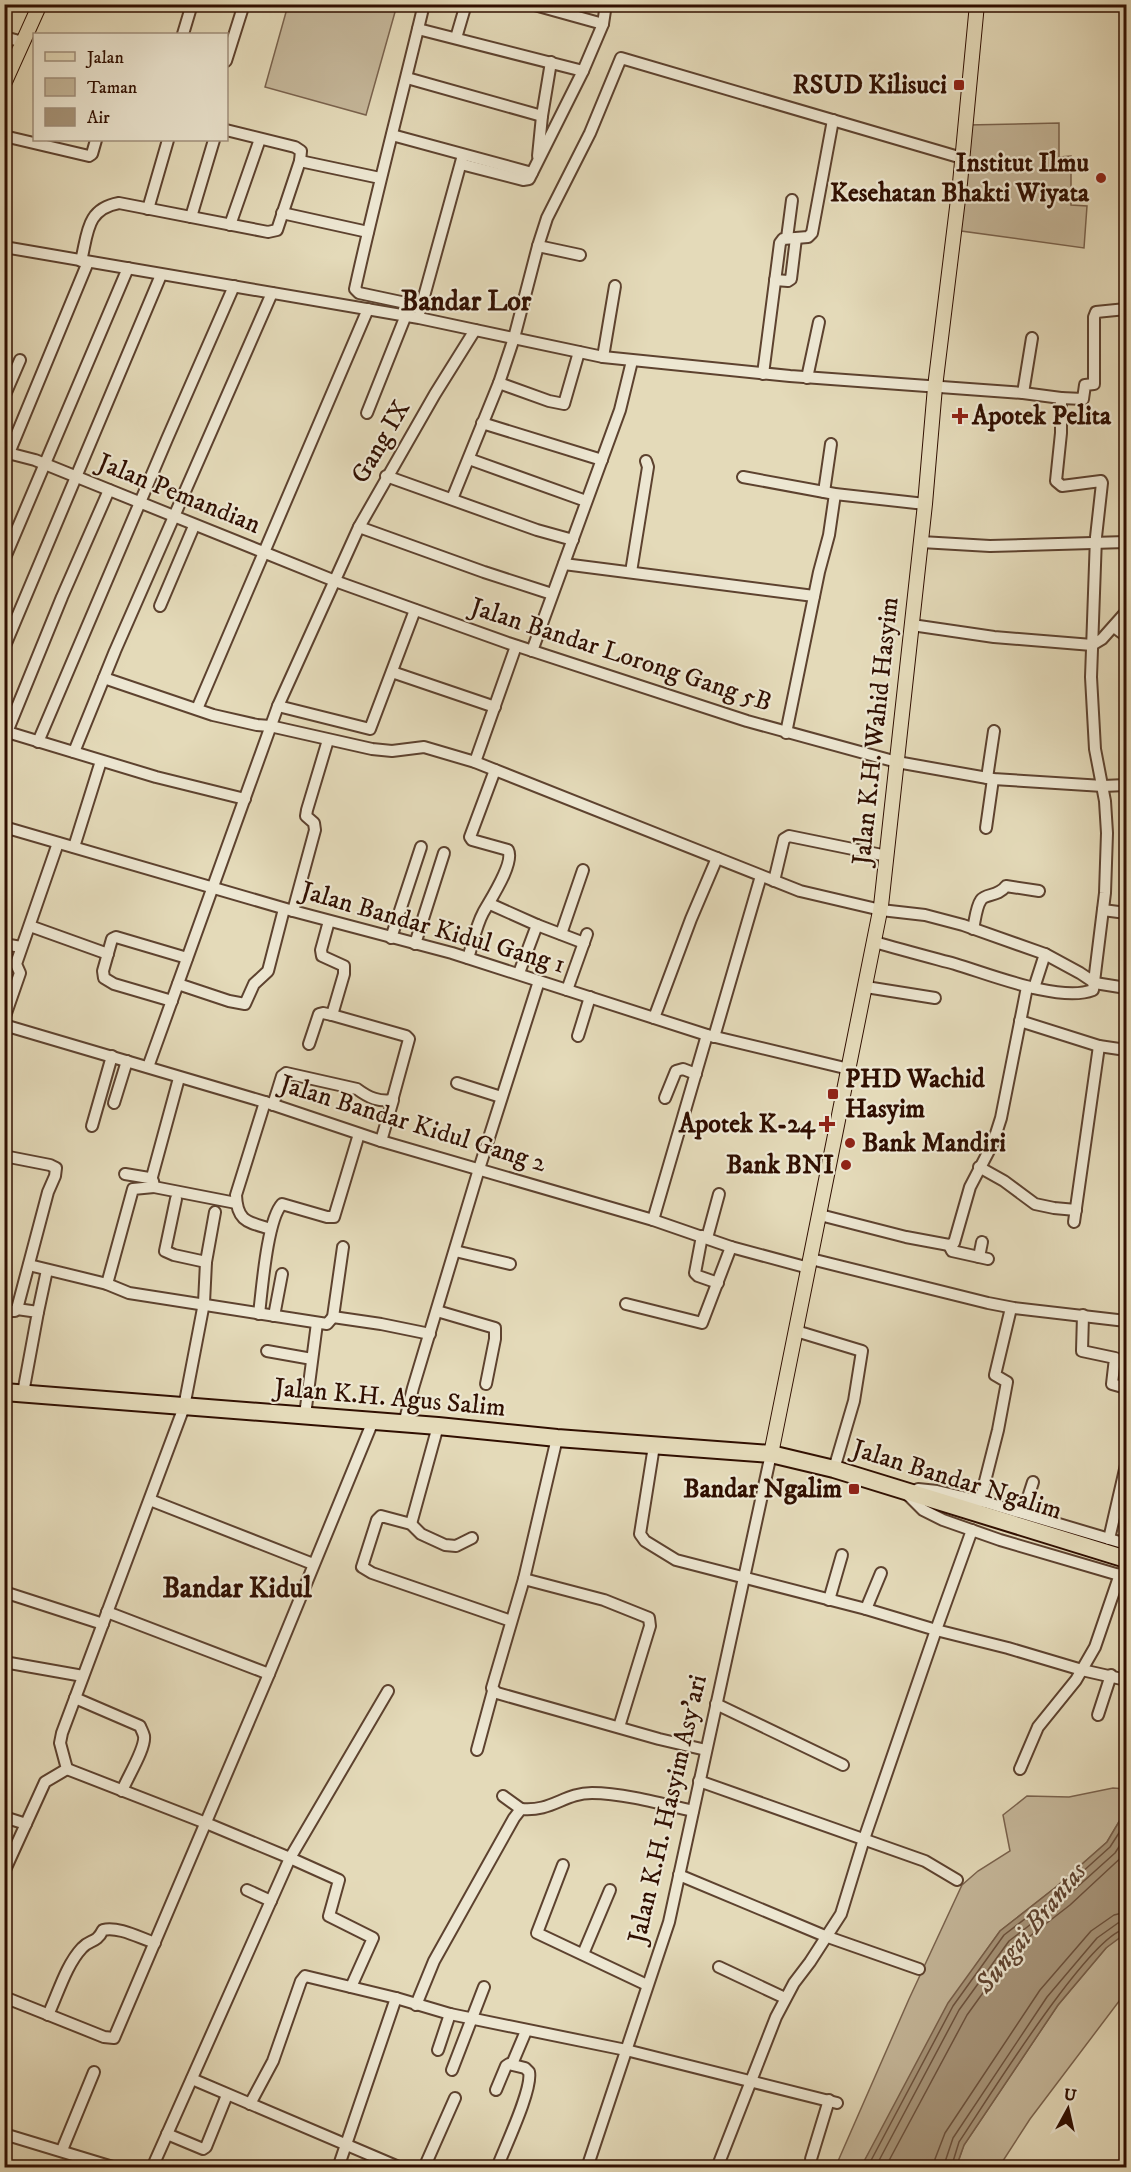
<svg xmlns="http://www.w3.org/2000/svg" width="1131" height="2172" viewBox="0 0 1131 2172" font-family="'IM FELL DW Pica',serif">
  <rect width="100%" height="100%" fill="#e4dab9"/>
  <filter id="stains"><feTurbulence type="fractalNoise" baseFrequency=".00333" numOctaves="4"/><feColorMatrix values="0 0 0 0 .2 0 0 0 0 .09 0 0 0 0 .02 0 0 0 .5 -.17"/></filter>
  <radialGradient id="worn" r=".72"><stop offset=".6" stop-color="#630" stop-opacity="0"/><stop offset="1" stop-color="#630" stop-opacity=".3"/></radialGradient>
  <g fill="#c5b79a" stroke="#7a634e" stroke-width="1.5">
    <path d="M288,5H397L366,115L265,87Z"/>
    <path d="M1059,123V157L1071,156V205L1087,206L1084,248L954,230L967,125Z"/>
    <path d="M1113,1788L1126,1789V1810L1107,1842L1056,1887L1000,1931L976,1965L861,2167L835,2168L909,1999L962,1885L978,1871L1010,1851L1003,1815L1027,1796L1069,1797Z"/>
    <path d="M1126,1927V1992L1030,2119L999,2167L956,2168L964,2145L1058,2005L1106,1948Z"/>
  </g>
  <path fill="#a7957a" stroke="#775f4a" stroke-width="1.5" d="M1126,1810V1933L1106,1948L1058,2005L964,2145L956,2167H861L948,2003L1000,1931L1056,1887L1107,1842Z"/>
  <g fill="none" stroke-linecap="round" stroke-linejoin="round">
    <g stroke="#6c523e" stroke-width="1.5">
      <path d="M867,2168L953,2006L1004,1935L1060,1892L1110,1847L1126,1822"/>
      <path d="M875,2168L959,2010L1009,1941L1065,1898L1115,1853L1126,1836"/>
      <path d="M885,2168L967,2015L1016,1947L1070,1905L1126,1853"/>
      <path d="M934,2168L935,2159L945,2133L1040,1990L1091,1931L1114,1915L1126,1912"/>
      <path d="M943,2168L953,2138L1047,1997L1097,1938L1118,1923L1126,1921"/>
      <path d="M951,2168L959,2142C984,2105 1090,1933 1126,1929"/>
    </g>
    <defs>
      <g id="minor">
        <path d="M531,4L603,24"/>
        <path d="M418,29L583,71"/>
        <path d="M183,34L192,4"/>
        <path d="M4,37L23,42"/>
        <path d="M456,38L466,4"/>
        <path d="M226,61L244,4"/>
        <path d="M407,78L542,116"/>
        <path d="M392,135L532,173"/>
        <path d="M4,136L89,156L92,154L96,140"/>
        <path d="M538,156L542,116L551,62"/>
        <path d="M300,161L380,178"/>
        <path d="M461,164L523,180L529,179L583,71L603,24L606,4"/>
        <path d="M148,209L168,140"/>
        <path d="M282,213L368,232"/>
        <path d="M191,217L214,140"/>
        <path d="M230,225L260,139"/>
        <path d="M787,238L792,200"/>
        <path d="M538,246L580,255"/>
        <path d="M4,247L419,318L603,357L790,376L1023,393L1061,398V433L1056,481L1062,486L1101,481L1102,483L1096,537L1091,677L1095,749L1105,801L1107,833L1105,893L1093,990C1060,1003 989,974 955,964C929,957 902,950 875,942"/>
        <path d="M81,261C88,233 86,209 119,203L268,232L277,230L300,161L301,151L295,147L226,130"/>
        <path d="M775,280L788,281L791,279L796,238"/>
        <path d="M420,306L359,293L355,289C376,194 401,100 424,4"/>
        <path d="M420,311L463,155"/>
        <path d="M603,357L615,286"/>
        <path d="M763,374L780,243L783,239L808,237L812,233L833,120"/>
        <path d="M807,378L819,322"/>
        <path d="M499,383L514,338L538,246L547,218L590,133L621,58L962,158"/>
        <path d="M1023,393L1032,338"/>
        <path d="M4,397L20,360"/>
        <path d="M1061,398L1083,399L1085,385L1094,384V317L1096,312L1126,309"/>
        <path d="M367,413L406,315"/>
        <path d="M482,423L602,460"/>
        <path d="M4,452L35,460L77,477L335,581L508,643L747,721L897,762L993,779L1103,786L1126,785"/>
        <path d="M9,453L88,262"/>
        <path d="M469,459L586,501"/>
        <path d="M386,476L537,530L573,540"/>
        <path d="M743,477L835,494L925,504"/>
        <path d="M824,492L831,444"/>
        <path d="M452,499L499,383L549,401L564,404L579,352"/>
        <path d="M359,527L484,572L552,594"/>
        <path d="M921,542L990,546L1126,542"/>
        <path d="M4,560L128,268"/>
        <path d="M564,564L814,596"/>
        <path d="M631,572L648,467L646,461"/>
        <path d="M160,606L194,526"/>
        <path d="M912,625L994,637L1092,645L1102,639L1126,612"/>
        <path d="M1114,627L1126,636"/>
        <path d="M4,648L161,275"/>
        <path d="M532,651L620,410L632,361"/>
        <path d="M392,672L495,707"/>
        <path d="M104,678L213,715L257,725L270,726L372,749L392,751L424,747L475,762L800,891L881,910L925,915L963,925L1045,954L1080,973L1095,983L1126,988"/>
        <path d="M278,706L370,729L415,610"/>
        <path d="M197,709L368,309"/>
        <path d="M4,731L156,777L245,799"/>
        <path d="M7,732L62,597L109,490"/>
        <path d="M786,733L819,572L829,535L835,494"/>
        <path d="M38,742L167,439L234,286"/>
        <path d="M74,752L115,651L272,293"/>
        <path d="M475,762L516,646"/>
        <path d="M987,778L994,731"/>
        <path d="M4,827L293,911L452,953L707,1035L849,1069"/>
        <path d="M986,828L993,779"/>
        <path d="M74,847L101,761"/>
        <path d="M774,881L784,839L789,836L887,856"/>
        <path d="M490,904L537,925L519,973"/>
        <path d="M1103,910L1126,913"/>
        <path d="M293,911L315,830L314,823L306,816L307,810L328,740"/>
        <path d="M537,925L584,943"/>
        <path d="M30,926L108,954"/>
        <path d="M973,929C975,921 976,907 981,900C986,893 998,897 1006,886L1039,891"/>
        <path d="M561,934L583,870"/>
        <path d="M391,938L421,847"/>
        <path d="M4,944L21,947"/>
        <path d="M415,944L444,853"/>
        <path d="M468,958C473,943 476,926 483,913C490,900 515,863 508,850L472,840L470,837L495,770"/>
        <path d="M178,984L229,1001L245,1004L254,984L268,971L284,909"/>
        <path d="M866,987L935,998"/>
        <path d="M1034,988L1045,954"/>
        <path d="M567,990L587,934"/>
        <path d="M172,1001L114,984L104,978L103,971L112,939L116,937L187,958"/>
        <path d="M332,1015L406,1036L409,1039L392,1101"/>
        <path d="M654,1018L691,919L717,858"/>
        <path d="M4,1019L20,973L16,964L58,843"/>
        <path d="M1020,1021L1099,1046L1126,1050"/>
        <path d="M4,1025L265,1102L381,1141L653,1220L731,1247L809,1268"/>
        <path d="M578,1036L590,997"/>
        <path d="M714,1037L761,876"/>
        <path d="M309,1044L319,1014L323,1013L332,1015L344,974V966L322,956L321,950L329,921"/>
        <path d="M148,1067L278,706L359,527L435,394L475,330"/>
        <path d="M457,1083L501,1097"/>
        <path d="M665,1098L676,1071L683,1069L696,1074"/>
        <path d="M265,1102L236,1195C237,1222 248,1222 271,1229"/>
        <path d="M114,1103L127,1061"/>
        <path d="M273,1105L282,1076L286,1073L357,1089C369,1098 379,1102 393,1100L381,1141"/>
        <path d="M92,1126L112,1056"/>
        <path d="M4,1156L50,1165L56,1168L55,1176L48,1192L17,1309L15,1311H4"/>
        <path d="M979,1167L1004,1181L1035,1204L1054,1208L1076,1210"/>
        <path d="M125,1174L149,1178L152,1177L179,1078"/>
        <path d="M153,1181L154,1187L236,1203"/>
        <path d="M176,1199L165,1251L174,1255L206,1262"/>
        <path d="M820,1215L906,1237L949,1245L954,1243L970,1187L993,1143L1001,1118L1027,987"/>
        <path d="M653,1220L707,1035"/>
        <path d="M1074,1222L1099,1046"/>
        <path d="M702,1236L695,1273L698,1276L718,1283"/>
        <path d="M707,1238L719,1194"/>
        <path d="M949,1245L952,1251L988,1259"/>
        <path d="M455,1251L510,1264"/>
        <path d="M979,1257L982,1242"/>
        <path d="M811,1259L988,1303L1014,1308L1126,1321"/>
        <path d="M29,1265L107,1284L129,1293L327,1324L333,1317L343,1247"/>
        <path d="M107,1284L133,1189L154,1187"/>
        <path d="M626,1304L702,1323L731,1247"/>
        <path d="M17,1309L38,1312L23,1393"/>
        <path d="M437,1311L495,1328V1339L486,1384"/>
        <path d="M38,1312L47,1270"/>
        <path d="M259,1314C262,1290 267,1220 282,1204L327,1217H334L359,1134"/>
        <path d="M1083,1315L1082,1351L1115,1358L1112,1384L1126,1388"/>
        <path d="M274,1316L282,1274"/>
        <path d="M333,1317L381,1324L430,1334"/>
        <path d="M796,1331L862,1351L854,1401L834,1469"/>
        <path d="M267,1351L312,1359"/>
        <path d="M305,1415L317,1323"/>
        <path d="M404,1424L413,1388L479,1169L539,981"/>
        <path d="M557,1438L524,1579L492,1688L497,1693L659,1739L706,1750"/>
        <path d="M654,1446L640,1534L645,1541L676,1560L866,1609L936,1630L864,1839L841,1914L810,1962L794,1983L776,2017L717,2168"/>
        <path d="M918,1489L937,1491L988,1503L1126,1544"/>
        <path d="M907,1494L923,1510L943,1520L1000,1540L1126,1577"/>
        <path d="M150,1500L313,1564"/>
        <path d="M980,1501L998,1430L1007,1382L995,1375L1011,1308"/>
        <path d="M1023,1513L1033,1482"/>
        <path d="M411,1524L438,1426"/>
        <path d="M972,1530L936,1630L1008,1648L1082,1670L1126,1680"/>
        <path d="M472,1538L456,1546L445,1545L421,1534L411,1524L381,1516L377,1520L362,1567L372,1573L511,1621"/>
        <path d="M1109,1539L1126,1465"/>
        <path d="M524,1579L604,1600L649,1618L650,1626L619,1727"/>
        <path d="M4,1592L103,1624"/>
        <path d="M829,1600L842,1555"/>
        <path d="M866,1609L881,1573"/>
        <path d="M107,1612L269,1674"/>
        <path d="M4,1662L83,1676"/>
        <path d="M75,1698L140,1726C141,1729 143,1732 144,1736C146,1748 127,1778 122,1791"/>
        <path d="M716,1704L843,1765"/>
        <path d="M1098,1715L1111,1675"/>
        <path d="M477,1750L493,1691"/>
        <path d="M67,1769L206,1823L290,1858L152,2168"/>
        <path d="M1020,1769L1038,1727L1076,1680L1095,1647L1120,1574"/>
        <path d="M699,1781L925,1861L957,1880"/>
        <path d="M503,1796L521,1809"/>
        <path d="M4,1817L26,1824"/>
        <path d="M563,1865L537,1933L647,1985"/>
        <path d="M4,1872L45,1782L67,1769L60,1743L62,1733L184,1407L204,1303L206,1262L215,1212"/>
        <path d="M679,1875L825,1936L919,1969"/>
        <path d="M247,1890L271,1901"/>
        <path d="M583,1954L610,1890"/>
        <path d="M719,1967L785,1998"/>
        <path d="M351,1987L373,1938L329,1916L339,1880L290,1858L388,1691"/>
        <path d="M4,1997L104,2037L114,2038L269,1674L373,1421"/>
        <path d="M416,2005L434,1961L514,1818L521,1809C552,1812 564,1793 592,1793C622,1793 663,1804 693,1811"/>
        <path d="M48,2015C58,1994 66,1965 82,1948C90,1939 96,1944 103,1930C118,1926 140,1938 155,1943"/>
        <path d="M438,2050L450,2014"/>
        <path d="M512,2064L526,2031"/>
        <path d="M452,2070L484,1987"/>
        <path d="M192,2079L401,2168"/>
        <path d="M496,2090L506,2066L509,2064L525,2068L529,2072C533,2089 504,2149 497,2168"/>
        <path d="M250,2104L273,2061L301,1981L305,1976L396,1998L450,2014L626,2050L837,2103"/>
        <path d="M4,2134L116,2168"/>
        <path d="M167,2134L203,2149L206,2147L227,2095"/>
        <path d="M62,2150L94,2072"/>
        <path d="M811,2159L829,2100"/>
        <path d="M338,2168L396,1998"/>
        <path d="M424,2168L455,2098"/>
        <path d="M587,2168L669,1922L771,1454"/>
      </g>
      <g id="major">
        <path d="M4,84L40,4"/>
        <path d="M771,1454L881,906L925,504L935,387L960,183L977,4"/>
      </g>
      <path id="highway" d="M4,1392L438,1426L557,1438L771,1454L834,1469L1126,1559"/>
    </defs>
    <use href="#minor" stroke="#5d422f" stroke-width="14"/>
    <use href="#major" stroke="#300f01" stroke-width="16"/>
    <use href="#highway" stroke="#300f01" stroke-width="20"/>
    <use href="#minor" stroke="#ede7d2" stroke-width="10"/>
    <use href="#major" stroke="#e4dab9" stroke-width="14"/>
    <use href="#highway" stroke="#e4dab9" stroke-width="16"/>
  </g>
  <g fill="#8f2418" stroke="#ede7d2" stroke-width="2">
    <rect x="953" y="79" width="12" height="12" rx="3"/>
    <circle cx="1101" cy="178" r="6"/>
    <path d="M957 407h6v6h6v6h-6v6h-6v-6h-6v-6h6z"/>
    <rect x="827" y="1088" width="12" height="12" rx="3"/>
    <path d="M824 1115h6v6h6v6h-6v6h-6v-6h-6v-6h6z"/>
    <circle cx="850" cy="1143" r="6"/>
    <circle cx="846" cy="1165" r="6"/>
    <rect x="848" y="1483" width="12" height="12" rx="3"/>
  </g>
  <g text-anchor="middle" dominant-baseline="central" stroke-width="4.5" stroke-linejoin="round" paint-order="stroke">
    <g font-size="26" font-weight="bold" fill="#300f01" stroke="#ede7d2" text-anchor="end">
      <text x="947" y="85">RSUD Kilisuci</text>
      <text x="1089" y="163">Institut Ilmu<tspan x="1089" dy="30">Kesehatan Bhakti Wiyata</tspan></text>
      <text x="972" y="416" text-anchor="start">Apotek Pelita</text>
      <text x="845" y="1079" text-anchor="start">PHD Wachid<tspan x="845" dy="30">Hasyim</tspan></text>
      <text x="815" y="1124">Apotek K-24</text>
      <text x="862" y="1143" text-anchor="start">Bank Mandiri</text>
      <text x="834" y="1165">Bank BNI</text>
      <text x="842" y="1489">Bandar Ngalim</text>
    </g>
    <g font-size="26" fill="#300f01" stroke="#ede7d2">
      <text transform="translate(381 442) rotate(-60)">Gang IX</text>
      <text transform="translate(179 494) rotate(22)">Jalan Pemandian</text>
      <text transform="translate(621 655) rotate(18)">Jalan Bandar Lorong Gang 5B</text>
      <text transform="translate(876 731) rotate(-84)">Jalan K.H. Wahid Hasyim</text>
      <text transform="translate(433 928) rotate(16)">Jalan Bandar Kidul Gang 1</text>
      <text transform="translate(413 1124) rotate(17)">Jalan Bandar Kidul Gang 2</text>
      <text transform="translate(390 1398) rotate(5)">Jalan K.H. Agus Salim</text>
      <text transform="translate(957 1480) rotate(17)">Jalan Bandar Ngalim</text>
      <text transform="translate(668 1809) rotate(-77)">Jalan K.H. Hasyim Asy'ari</text>
    </g>
    <g font-size="27" font-style="italic" fill="#604531" stroke="#ede7d2">
      <text transform="translate(1031 1928) rotate(-51)">Sungai Brantas</text>
    </g>
    <g font-size="28" font-weight="bold" fill="#300f01" stroke="#ede7d2">
      <text x="466" y="301">Bandar Lor</text>
      <text x="237" y="1588">Bandar Kidul</text>
    </g>
  </g>
  <rect width="1131" height="2172" fill="none" stroke="#e4dab9" stroke-width="24"/>
  <rect x="6" y="6" width="1119" height="2160" fill="none" stroke="#300f01" stroke-width="3"/>
  <rect x="12" y="12" width="1107" height="2148" fill="none" stroke="#300f01" stroke-width="1.5"/>
  <rect x="33" y="33" width="195" height="108" fill="#ede7d2" stroke="#a1917e" stroke-width="1.5"/>
  <rect x="45" y="52" width="30" height="9" fill="#e4dab9" stroke="#a1917e" stroke-width="1.5"/>
  <text x="87" y="63" font-size="18" fill="#300f01">Jalan</text>
  <rect x="45" y="78" width="30" height="18" fill="#c5b79a" stroke="#a1917e" stroke-width="1.5"/>
  <text x="87" y="93" font-size="18" fill="#300f01">Taman</text>
  <rect x="45" y="108" width="30" height="18" fill="#a7957a" stroke="#a1917e" stroke-width="1.5"/>
  <text x="87" y="123" font-size="18" fill="#300f01">Air</text>
  <g transform="translate(1068 2109) rotate(8)" stroke="#ede7d2" stroke-width="4.5" paint-order="stroke">
  <path d="M0-4.5L10 22L0 15L-10 22Z" fill="#300f01"/>
  <text y="-9" font-size="16" font-weight="bold" text-anchor="middle" fill="#300f01">U</text>
  </g>
  <rect width="100%" height="100%" filter="url(#stains)"/>
  <rect width="100%" height="100%" fill="url(#worn)"/>
</svg>
